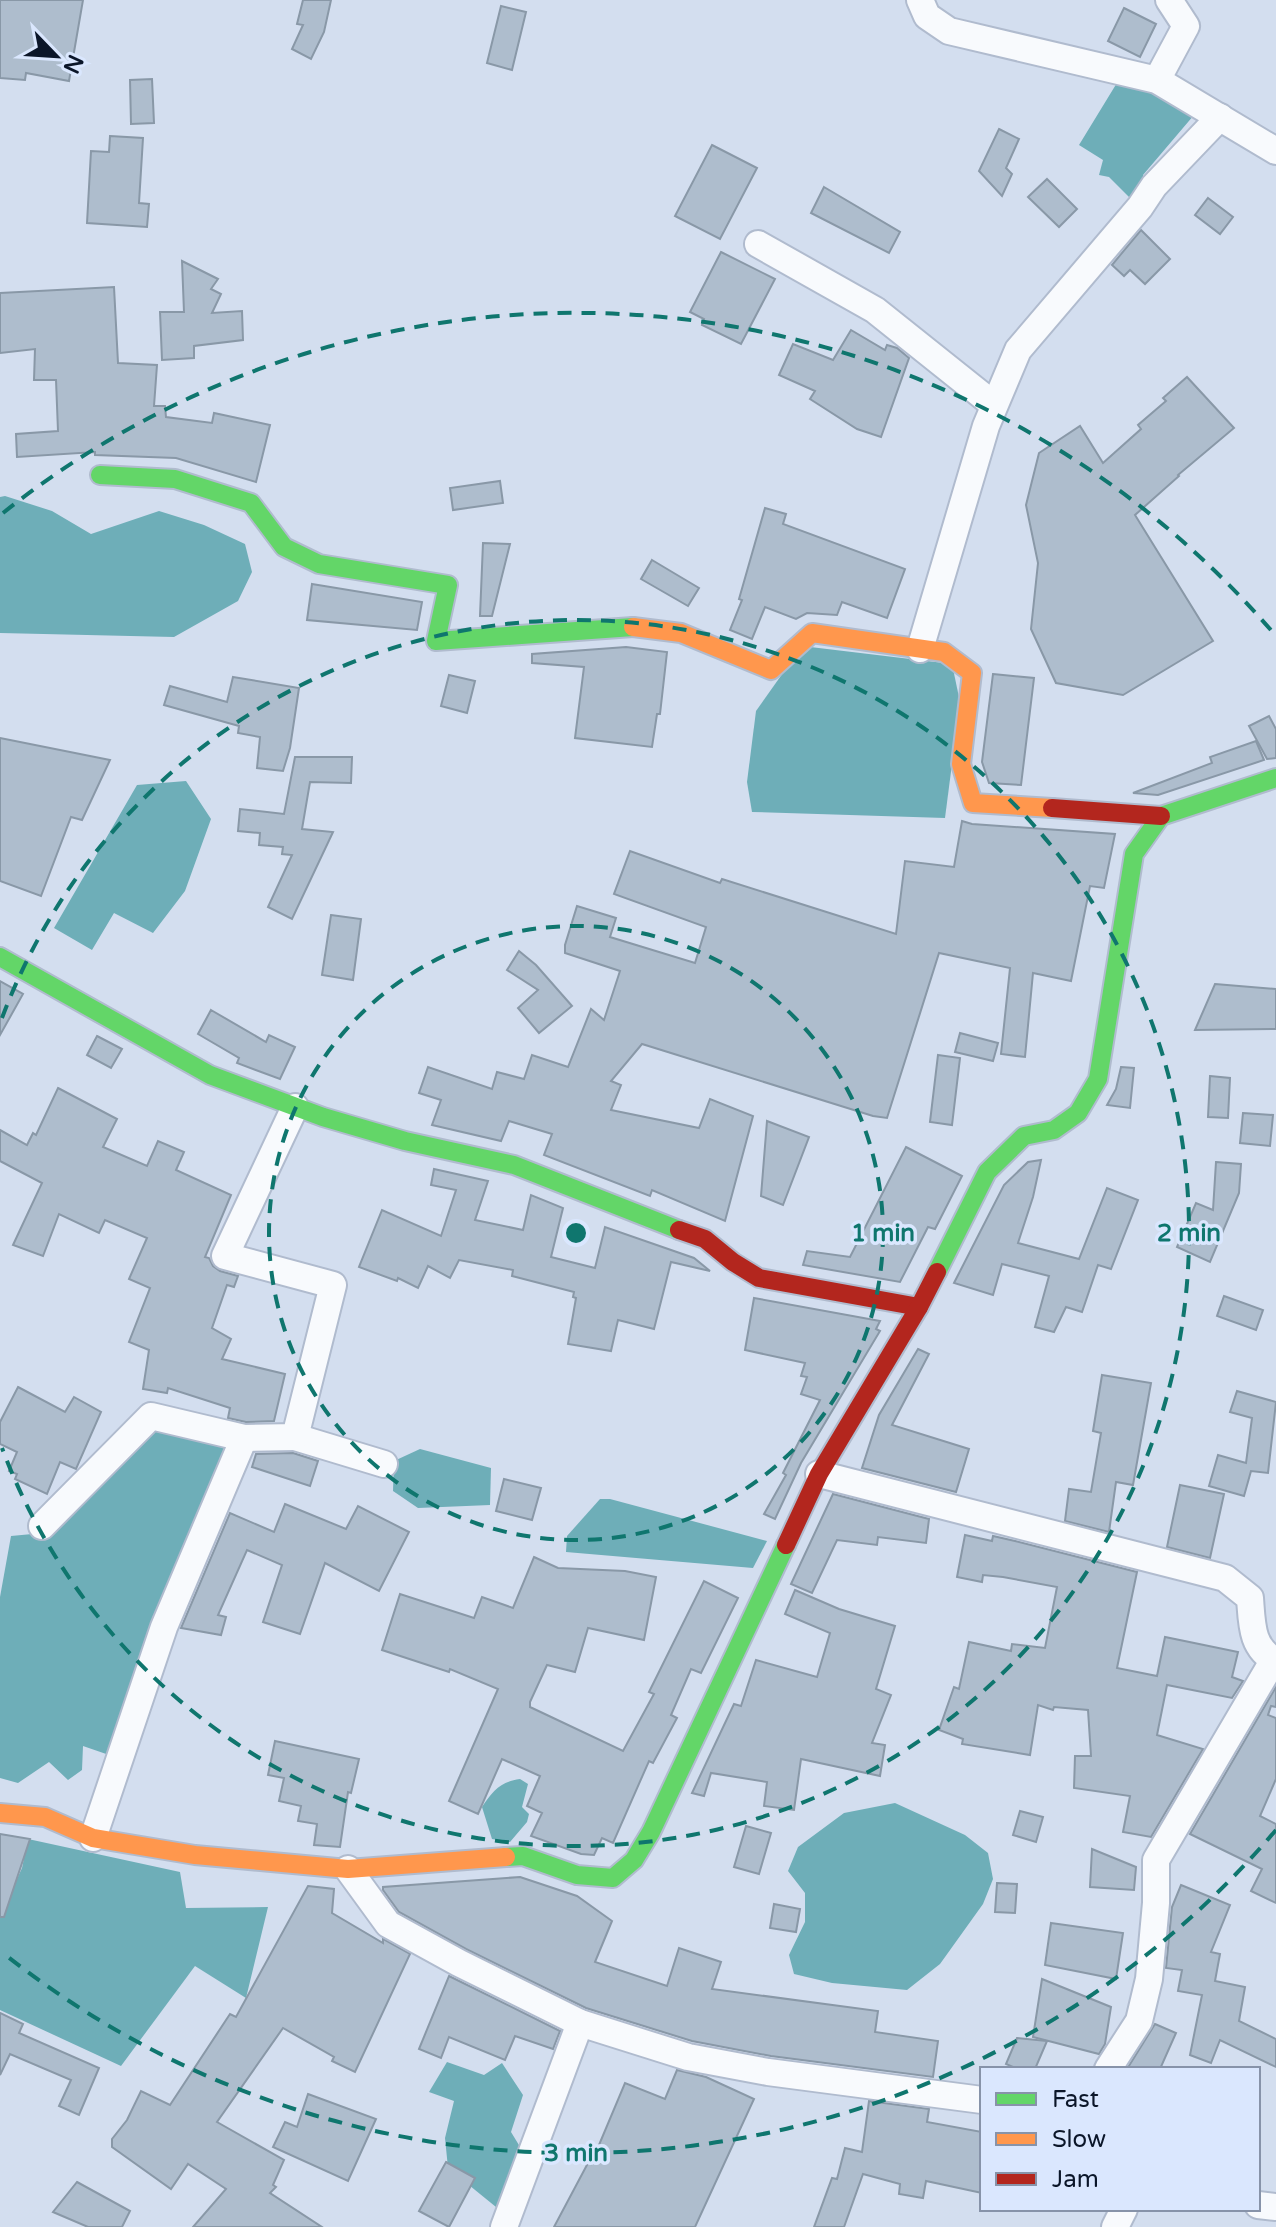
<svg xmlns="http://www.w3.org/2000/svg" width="1276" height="2227" viewBox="0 0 1276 2227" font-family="'Varela Round',sans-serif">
  <rect width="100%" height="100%" fill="#d3deef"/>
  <g fill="#6eaeb8">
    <path d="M1123,73L1194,115L1143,175L1146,186L1134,202L1109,177L1099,175L1103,160L1079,145Z"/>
    <path d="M5,496L52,511L91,534L159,511L204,525L245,544L252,572L238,601L174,637L0,633V497Z"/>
    <path d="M802,646L952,664L960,702L945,818L752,812L747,782L756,711Z"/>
    <path d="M186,781L211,819L185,891L153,933L114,913L92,950L54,928L137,785Z"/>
    <path d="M150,1424L235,1440L112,1756L83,1746L82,1770L68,1780L49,1762L18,1783L0,1778V1597L11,1536L43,1533Z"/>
    <path d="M420,1449L491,1468L490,1505L418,1508L393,1491L394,1461Z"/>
    <path d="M600,1499H610L767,1541L753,1568L566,1552L567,1536Z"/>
    <path d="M520,1779L528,1784L522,1807L529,1814L527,1822L510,1842L492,1839L482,1807C493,1791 500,1782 520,1779Z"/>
    <path d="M895,1803L965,1835L988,1853L993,1879L983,1904L940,1964L907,1990L832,1983L794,1974L789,1955L805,1922V1893L788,1871L798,1847L844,1813Z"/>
    <path d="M28,1839L180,1872L186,1908L268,1907L246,1998L195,1966L121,2066L0,2010V1917L22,1868Z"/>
    <path d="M447,2062L484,2075L502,2063L523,2095L511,2132L525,2155L518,2182L496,2207L448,2168L445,2138L454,2101L429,2092Z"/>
  </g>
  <g fill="#aebdcd" stroke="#8998a7" stroke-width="2">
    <path d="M0,0H83L69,81L26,73L25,80L0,78Z"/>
    <path d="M303,0H331L324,32L311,59L292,49L303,25L297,24Z"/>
    <path d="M501,6L526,12L512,70L487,63Z"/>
    <path d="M1124,8L1156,24L1140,57L1108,41Z"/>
    <path d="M152,79L154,123L131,124L130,80Z"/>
    <path d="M999,129L1019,139L1006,168L1012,174L1002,196L979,171Z"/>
    <path d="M110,136L143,138L139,203L149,204L147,227L87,223L91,151L109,152Z"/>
    <path d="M712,145L757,168L720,239L675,216Z"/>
    <path d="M1047,179L1077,209L1059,227L1028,197Z"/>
    <path d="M824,187L900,232L889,253L811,213Z"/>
    <path d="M1208,198L1233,217L1220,234L1195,215Z"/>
    <path d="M1141,230L1170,259L1145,284L1130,270L1124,276L1112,265Z"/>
    <path d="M721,252L775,279L741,344L702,325L704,319L690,312Z"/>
    <path d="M182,261L218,279L211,289L221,294L212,313L242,311L243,340L194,346V358L162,360L160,312H184Z"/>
    <path d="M114,287L118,363L157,365L154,406H165L166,417L212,423L214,413L270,425L256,482L176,458L95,455V452L17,457L16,434L58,431L56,380H34L35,349L0,353V293Z"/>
    <path d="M851,330L885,350L887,345L897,348L909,358L881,437L857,429L810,399L815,391L779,375L793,344L833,360Z"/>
    <path d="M1187,377L1234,428L1178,475L1179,476L1135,515L1213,641L1123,695L1056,683L1031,629L1038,563L1026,505L1039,453L1080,426L1103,463L1141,429L1138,425L1166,401L1163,398Z"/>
    <path d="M500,481L503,503L453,510L450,488Z"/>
    <path d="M765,508L786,514L783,524L905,569L887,618L842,602L837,615L807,613L796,619L765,607L752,639L730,630L742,600L739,599Z"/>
    <path d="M483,543L510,544L492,616H480Z"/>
    <path d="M652,560L699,588L688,606L641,579Z"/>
    <path d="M312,584L422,602L417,630L307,620Z"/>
    <path d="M626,647L667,652L660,714H657L652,747L575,738L584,667L532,663V654Z"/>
    <path d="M993,674L1034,678L1021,785L989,783L982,762Z"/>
    <path d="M449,675L475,681L467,713L441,706Z"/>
    <path d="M233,677L299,688L290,748L283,771L257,768L260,737L238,733L239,726L164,705L170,686L227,702Z"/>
    <path d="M1269,716L1276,729V758L1267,759L1249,726Z"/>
    <path d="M0,738L110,760L82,820L71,817L41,896L0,881Z"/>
    <path d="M1256,741L1264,760L1158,795L1133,793L1212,763L1210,757Z"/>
    <path d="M295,757H352L351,783L310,782L302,829L333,832L292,919L268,907L292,855L282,854L283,847L259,845L260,833L238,831L240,809L284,814Z"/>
    <path d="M962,821L972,824L1115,834L1104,888L1090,886L1071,981L1033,973L1025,1057L1001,1054L1010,968L939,953L887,1118L873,1116L642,1044L611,1081L621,1085L611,1110L699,1128L710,1099L753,1116L725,1221L652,1190L650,1196L544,1155L552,1134L509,1121L501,1141L432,1125L441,1100L419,1093L428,1067L492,1089L497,1072L524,1079L532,1055L568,1067L591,1009L604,1020L620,971L565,953V945L577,906L616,918L610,937L695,963L706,927L614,894L630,851L720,883L722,879L896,934L905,861L954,867Z"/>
    <path d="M331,915L361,919L353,980L322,975Z"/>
    <path d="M519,951L536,965L572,1006L539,1033L518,1008L538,990L507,970Z"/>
    <path d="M0,981L23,994L0,1035Z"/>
    <path d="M1215,984L1276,989V1029L1195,1030Z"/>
    <path d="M211,1010L266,1042L269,1035L295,1047L280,1079L237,1063L239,1058L198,1034Z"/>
    <path d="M960,1033L998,1043L993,1061L955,1052Z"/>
    <path d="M97,1036L122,1049L111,1068L87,1055Z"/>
    <path d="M938,1055L960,1058L952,1125L930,1122Z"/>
    <path d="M1121,1067L1134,1068L1130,1108L1107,1105L1116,1089Z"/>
    <path d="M1210,1076L1230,1078L1228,1118L1208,1117Z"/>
    <path d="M58,1088L117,1119L103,1147L147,1166L158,1141L184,1152L176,1170L231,1195L205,1257L209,1258L213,1266L220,1271L238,1276L234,1287L227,1285L212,1328L231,1339L222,1359L285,1374L274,1421L246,1422L228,1418L230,1408L168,1388L167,1393L143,1389L149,1350L129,1342L150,1288L129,1279L147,1238L105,1220L99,1233L59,1214L43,1256L13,1245L42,1183L0,1161V1130L27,1145L33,1133L36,1135Z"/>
    <path d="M1243,1113L1273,1115L1270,1146L1240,1143Z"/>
    <path d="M767,1121L809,1137L783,1205L761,1196Z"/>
    <path d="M906,1147L962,1176L935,1229L928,1227L900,1282L803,1265L807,1251L850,1257Z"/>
    <path d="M1041,1160L1033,1197L1018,1243L1079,1259L1107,1188L1138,1200L1111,1269L1098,1265L1082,1312L1066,1307L1054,1332L1035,1327L1049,1276L1002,1264L993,1295L954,1283L1004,1185L1028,1162Z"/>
    <path d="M1216,1162L1241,1164L1239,1193L1210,1262L1177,1247L1196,1203L1213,1210Z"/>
    <path d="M434,1169L488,1181L475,1220L523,1230L531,1195L563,1208L551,1257L595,1268L605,1227L694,1258L710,1271L671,1262L654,1329L618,1320L611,1351L568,1344L576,1298L573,1297L574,1292L512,1276L513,1270L459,1260L450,1278L428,1266L418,1288L398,1278L397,1281L359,1267L382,1210L441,1236L456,1190L431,1185Z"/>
    <path d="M1224,1296L1263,1310L1256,1330L1217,1316Z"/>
    <path d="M754,1298L880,1321L876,1329L880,1331L801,1463L775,1519L764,1514L786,1475L783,1473L820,1400L801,1394L807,1377L801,1376L805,1363L745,1350Z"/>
    <path d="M918,1349L929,1354L892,1425L969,1449L956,1492L862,1468L879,1415Z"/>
    <path d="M1102,1375L1151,1383L1133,1485L1116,1482L1109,1532L1065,1521L1069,1489L1091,1492L1101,1433L1093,1431Z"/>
    <path d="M18,1387L65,1412L74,1397L101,1412L76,1469L60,1462L47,1494L15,1479L17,1474L9,1471L17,1452L0,1444V1422Z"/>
    <path d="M1237,1391L1276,1402L1268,1473L1251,1471L1244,1496L1209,1486L1218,1455L1246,1463L1252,1418L1230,1412Z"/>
    <path d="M293,1453L318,1461L310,1486L252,1467L256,1454Z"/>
    <path d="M504,1479L541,1488L532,1520L496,1511Z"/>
    <path d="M1180,1485L1224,1494L1210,1558L1167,1547Z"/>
    <path d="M833,1494L929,1519L926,1543L878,1537L877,1545L837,1540L812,1593L791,1584Z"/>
    <path d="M285,1504L346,1529L358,1506L409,1532L379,1591L325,1563L300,1634L263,1622L282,1565L247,1550L218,1615L226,1617L221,1635L181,1628L230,1513L274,1532Z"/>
    <path d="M965,1535L992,1541L993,1536L1015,1541L1137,1572L1117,1668L1157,1676L1165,1637L1238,1652L1232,1677L1243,1681L1232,1698L1167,1685L1157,1735L1203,1749L1151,1837L1123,1832L1130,1796L1074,1788L1075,1756H1091L1088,1710L1054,1707L1053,1710L1038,1705L1030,1755L962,1744L963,1739L939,1730L954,1687L959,1689L969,1642L1011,1651L1012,1644L1045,1648L1057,1587L1003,1577L983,1575L982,1582L957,1577Z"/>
    <path d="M534,1557L558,1568L625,1571L656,1577L644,1640L588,1628L575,1672L547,1665L530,1702V1707L623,1751L654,1694L649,1692L704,1581L738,1598L701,1673L691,1669L671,1715L677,1718L653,1763L649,1761L613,1843L602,1838L594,1855L581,1854L531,1836L542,1813L527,1806L540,1776L502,1759L478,1814L449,1801L498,1689L450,1669L449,1672L382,1650L400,1594L474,1618L482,1597L513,1608Z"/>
    <path d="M795,1590L839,1609L895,1626L876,1689L891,1695L872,1743L885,1745L880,1776L801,1759L794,1810L764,1806L767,1782L711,1773L704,1796L692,1793L734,1704L741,1706L756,1660L817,1677L830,1633L785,1614Z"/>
    <path d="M1276,1687V1707L1271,1706L1268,1715L1276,1718V1779L1260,1816L1276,1824V1903L1251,1891L1262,1869L1190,1834Z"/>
    <path d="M275,1741L359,1759L351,1793L348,1792L340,1847L314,1845L317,1824L298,1821L301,1806L279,1801L284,1778L268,1775Z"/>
    <path d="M1020,1811L1043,1817L1036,1842L1013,1835Z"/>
    <path d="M746,1826L771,1833L759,1874L734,1867Z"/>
    <path d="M0,1834L30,1839L4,1917H0Z"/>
    <path d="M1092,1849L1136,1867L1134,1890L1090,1887Z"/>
    <path d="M520,1877L577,1896L612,1921L595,1962L667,1986L679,1948L721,1962L712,1989L878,2011L875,2032L938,2041L933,2077L771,2056L692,2041L586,2008L466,1949L399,1912L383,1890V1887Z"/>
    <path d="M997,1883L1017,1884L1015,1913L995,1912Z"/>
    <path d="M1181,1885L1230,1905L1211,1952L1220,1954L1215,1981L1245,1987L1239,2021L1276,2039V2067L1220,2040L1211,2063L1190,2055L1202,1995L1178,1991L1182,1970L1166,1968L1172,1907Z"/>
    <path d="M308,1886L334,1889L332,1913L383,1943V1939L410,1954L355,2072L332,2061L334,2057L283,2028L217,2122L284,2160L273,2185L276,2187L270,2193L322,2227H193L226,2189L188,2164L171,2189L112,2147V2139L127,2120L141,2091L170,2105L230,2014L236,2017Z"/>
    <path d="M774,1904L800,1909L796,1932L770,1928Z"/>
    <path d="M1051,1923L1123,1933L1116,1979L1045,1965Z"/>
    <path d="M449,1976L560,2031L553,2049L515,2036L505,2060L449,2037L441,2058L419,2049Z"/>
    <path d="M1042,1979L1111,2007L1105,2044L1099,2054L1033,2037Z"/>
    <path d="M0,2013L23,2024L19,2033L99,2068L79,2115L59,2106L71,2080L10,2054L0,2075Z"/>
    <path d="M1155,2024L1176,2033L1160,2069H1127Z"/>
    <path d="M1017,2038L1047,2041L1035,2069H1018L1006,2064Z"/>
    <path d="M677,2070L706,2077L754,2099L695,2227H554L588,2163L591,2164L625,2083L665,2099Z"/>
    <path d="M308,2094L376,2119L348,2181L273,2147L285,2122L297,2127Z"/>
    <path d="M869,2101L929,2109L927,2122L982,2132V2193L926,2181L923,2198L899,2194L900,2184L863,2174L844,2227H814L832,2178L837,2179L845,2148L862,2152Z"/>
    <path d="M446,2162L475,2178L449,2227L419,2211Z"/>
    <path d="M77,2182L130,2211L122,2227H88L53,2212Z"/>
  </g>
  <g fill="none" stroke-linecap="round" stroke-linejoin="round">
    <defs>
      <g id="street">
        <path d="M920,0L927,16L949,31L1157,80L1276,151"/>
        <path d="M1157,80L1186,26L1169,0"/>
        <path d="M758,244L875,310L994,405"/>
        <path d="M920,649L986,426L1018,350L1140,207L1154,186L1220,117"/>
        <path d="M295,1437L384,1464"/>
        <path d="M244,1438L295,1437L333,1285L225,1256L295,1107"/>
        <path d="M819,1474L1225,1578L1250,1598C1252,1624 1251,1648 1276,1661"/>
        <path d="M42,1526L151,1416L244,1438L164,1627L93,1838"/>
        <path d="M348,1869L388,1924L459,1963L580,2023L688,2057L768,2072L982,2100"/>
        <path d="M1108,2069L1139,2021L1149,1979L1156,1903V1860L1273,1661"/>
        <path d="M1258,2205L1276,2207"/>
        <path d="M504,2227L580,2023"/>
        <path d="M1115,2227L1124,2209"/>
      </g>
      <g id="fast">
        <path d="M100,475L175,479L251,503L284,547L319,564L448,585L436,641L633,627"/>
        <path d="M0,957L210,1075L323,1117L405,1141L514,1165L679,1230"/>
        <path d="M937,1272L987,1172L1024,1136L1054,1130L1078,1113L1098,1079L1134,854L1161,816L1276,778"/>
        <path d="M506,1857L523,1856L577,1875L613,1878L634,1860L651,1832L786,1545"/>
      </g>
      <g id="slow">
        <path d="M633,627L681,633L771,670L812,633L944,652L972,673L961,764L973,803L1052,808"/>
        <path d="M0,1813L45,1817L93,1838L195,1855L348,1869L506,1857"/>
      </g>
      <g id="jam">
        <path d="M1052,808L1161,816"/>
        <path d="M679,1230L705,1239L733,1262L759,1278L919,1307"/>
        <path d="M786,1545L819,1474L919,1307L937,1272"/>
      </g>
    </defs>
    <use href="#street" stroke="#b0bbce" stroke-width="30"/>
    <use href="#fast" stroke="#b0bbce" stroke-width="22"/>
    <use href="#slow" stroke="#b0bbce" stroke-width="22"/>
    <use href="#jam" stroke="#b0bbce" stroke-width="22"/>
    <use href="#street" stroke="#f8fafd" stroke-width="26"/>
    <use href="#fast" stroke="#63d668" stroke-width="18"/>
    <use href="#slow" stroke="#ff974d" stroke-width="18"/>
    <use href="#jam" stroke="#b3261e" stroke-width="18"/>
  </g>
  <g fill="none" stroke="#0f766e" stroke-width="4" stroke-dasharray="14 10">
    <circle cx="576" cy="1233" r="307"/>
    <path d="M2 1018A613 613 0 1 1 2 1448"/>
    <path d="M1276 1830A920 920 0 0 1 3 1953M3 513A920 920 0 0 1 1276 636"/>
  </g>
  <circle cx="576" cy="1233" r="12" fill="#0f766e" stroke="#dae7fe" stroke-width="4"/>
  <g font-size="24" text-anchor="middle" font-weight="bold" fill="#0f766e" stroke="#dae7fe" stroke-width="7" stroke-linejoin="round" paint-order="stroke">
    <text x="883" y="1241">1 min</text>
    <text x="1189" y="1241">2 min</text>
    <text x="576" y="2161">3 min</text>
  </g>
  <rect x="980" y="2067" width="280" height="144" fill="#dae7fe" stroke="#8793a9" stroke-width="2"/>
  <rect x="996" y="2093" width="40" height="12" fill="#63d668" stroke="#8793a9" stroke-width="2"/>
  <text x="1052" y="2107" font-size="24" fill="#0b1629">Fast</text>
  <rect x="996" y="2133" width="40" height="12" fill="#ff974d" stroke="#8793a9" stroke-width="2"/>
  <text x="1052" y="2147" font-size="24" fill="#0b1629">Slow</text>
  <rect x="996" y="2173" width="40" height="12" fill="#b3261e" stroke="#8793a9" stroke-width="2"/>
  <text x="1052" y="2187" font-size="24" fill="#0b1629">Jam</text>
  <g transform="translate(56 56) rotate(115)" stroke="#dae7fe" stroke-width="6" paint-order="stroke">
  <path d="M0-6L14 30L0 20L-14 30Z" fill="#0b1629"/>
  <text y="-12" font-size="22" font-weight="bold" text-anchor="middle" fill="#0b1629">N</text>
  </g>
</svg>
